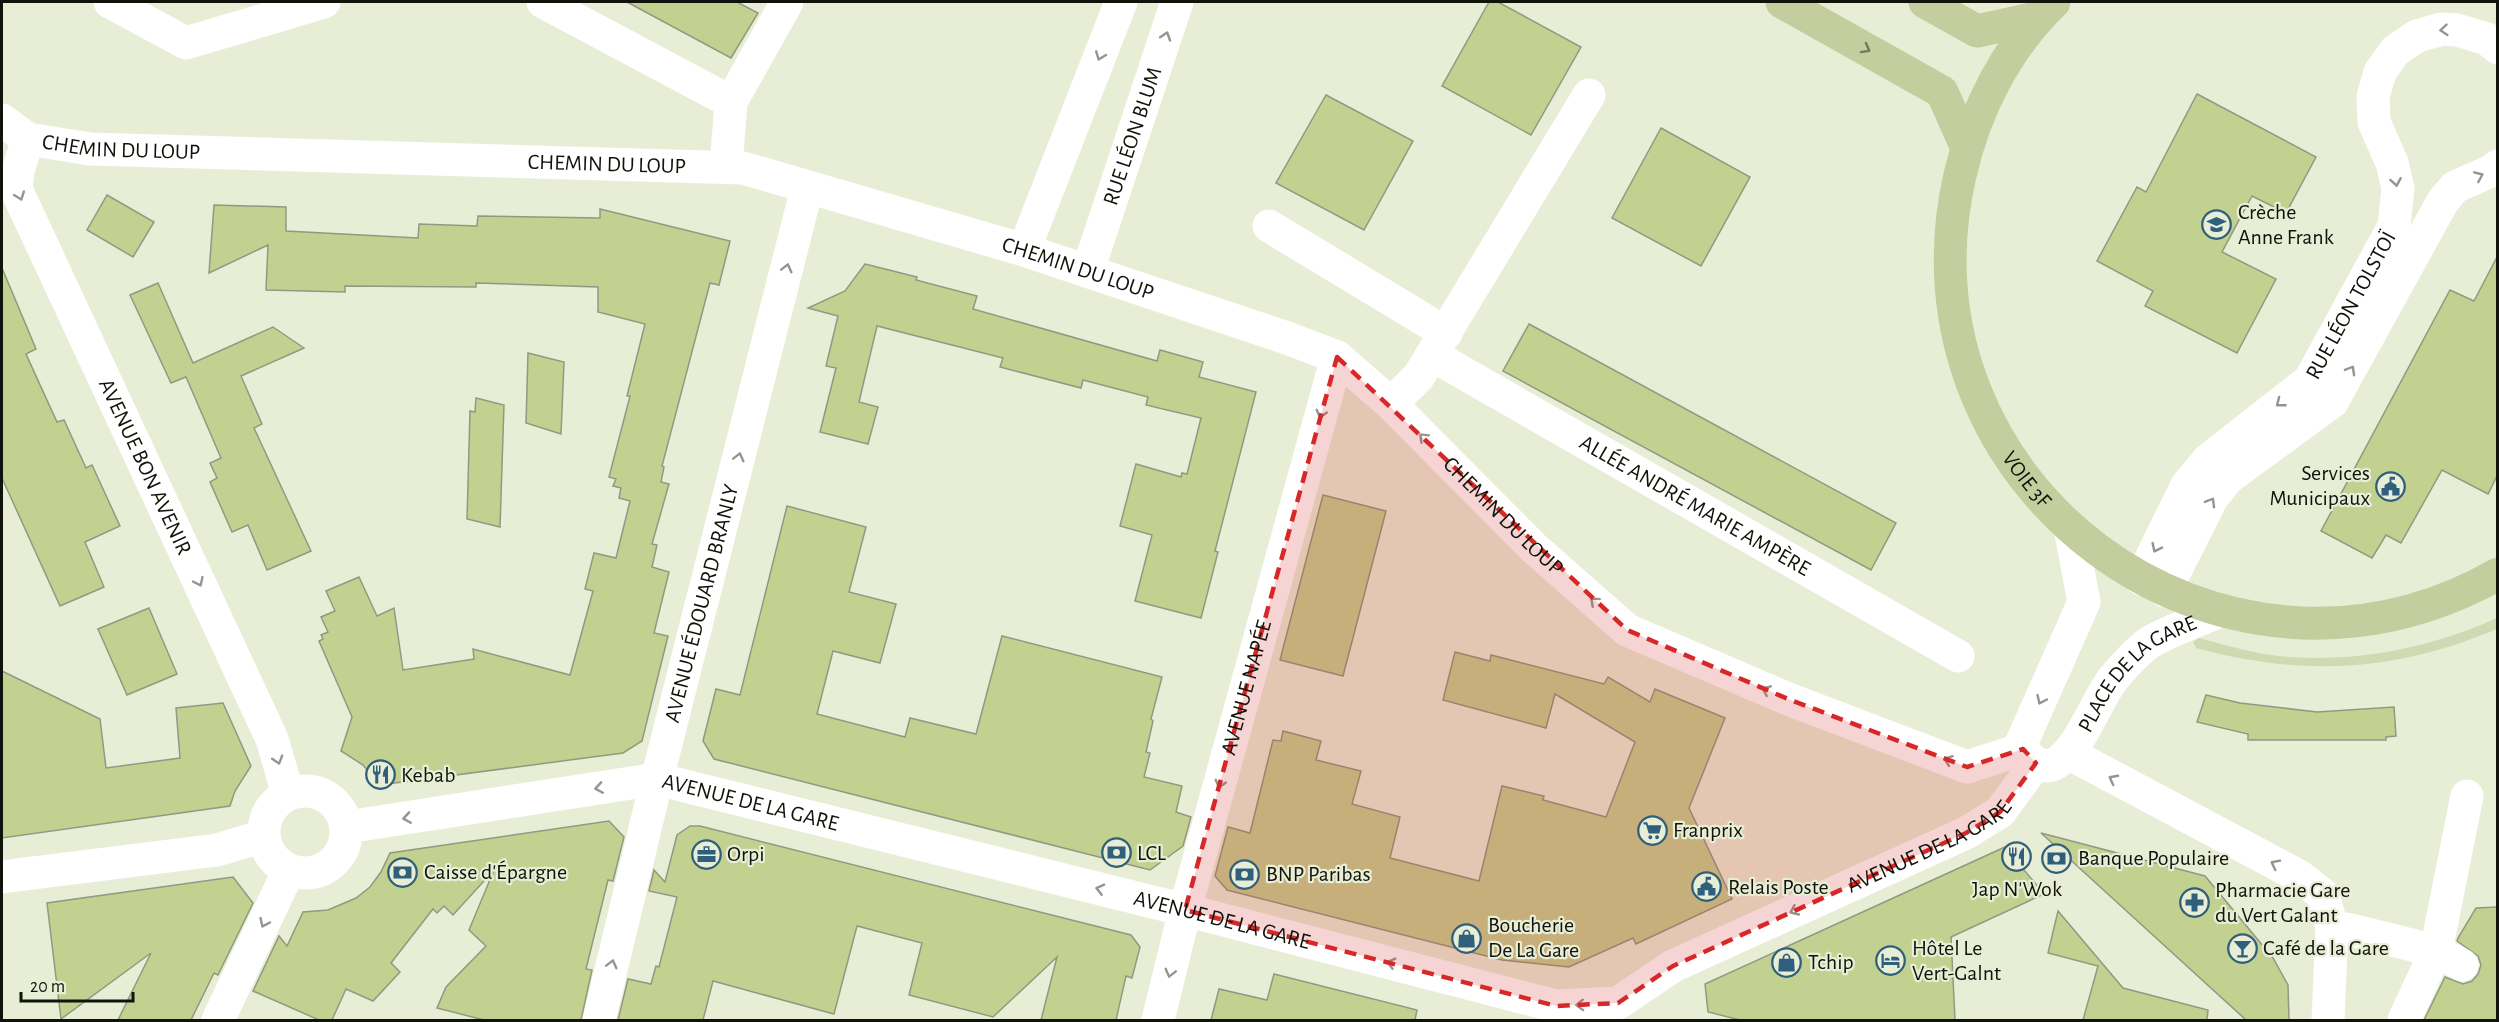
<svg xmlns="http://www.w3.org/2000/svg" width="2499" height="1022" viewBox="0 0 2499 1022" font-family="'Alegreya Sans',sans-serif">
  <rect width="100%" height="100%" fill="#e8eed6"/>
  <path fill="#d0d9b2" d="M2497,618V629C2395,672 2303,677 2196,648L2193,642L2199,638C2225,645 2252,653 2279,656C2352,664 2431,648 2497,618Z"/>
  <g fill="#c2d18f" stroke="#939882" stroke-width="1.5">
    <path d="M627,2H737L758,13L731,58Z"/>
    <path d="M1489,2H1498L1581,47L1531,135L1442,86Z"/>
    <path d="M2197,94L2316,157L2286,213L2252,196L2222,252L2276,279L2237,353L2145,306L2153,291L2097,261L2137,187L2146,192Z"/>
    <path d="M1326,95L1413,141L1364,230L1276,183Z"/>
    <path d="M1661,128L1750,177L1701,266L1612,218Z"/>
    <path d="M107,195L154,222L133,257L87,230Z"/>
    <path d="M214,205L286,207V231L418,238L419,224L477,226L478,216L600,218V209L730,241L719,285L710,283L662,466L664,467L661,482L669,484L652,544L657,545L652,567L669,572L654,633L668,636L642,741L623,753L380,785L363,765L341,751L352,717L319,641L323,639L321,635L328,632L321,617L335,611L326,591L359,577L377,616L394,608L403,670L474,659L473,649L570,675L593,591L585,589L594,553L616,558L630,501L619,498L621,488L613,486L616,479L609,477L630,396H627L645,324L598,312V287L476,283V287L345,286V292L266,290L268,245L209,273Z"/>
    <path d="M2498,255V474L2488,494L2442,470L2401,543L2386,535L2372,558L2321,531L2450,290L2474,301Z"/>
    <path d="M865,264L917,277L916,280L977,296L973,309L1157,361L1160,350L1203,362L1199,377L1256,392L1215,551L1218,552L1201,618L1135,601L1152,535L1120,526L1136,464L1181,477L1182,473L1187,474L1201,418L1146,405L1148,397L1083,380L1081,388L1000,367L1003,358L877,326L859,402L878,407L868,444L820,432L836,368L826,366L838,316L808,308L845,291Z"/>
    <path d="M2,268L36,349L26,354L57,422L64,420L86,468L92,465L120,526L85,542L104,587L60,606L2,478Z"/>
    <path d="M158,283L193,363L273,327L304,348L241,376L262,424L254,428L311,551L267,570L248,525L232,532L210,482L217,478L210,463L221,458L186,377L171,383L130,295Z"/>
    <path d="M1529,324L1896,523L1871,570L1503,371Z"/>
    <path d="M528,353L564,362L561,434L526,423Z"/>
    <path d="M476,398L504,405L500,527L467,519L470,411L475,412Z"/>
    <path d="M1323,495L1386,511L1343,676L1280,660Z"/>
    <path d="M787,506L866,527L849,592L896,604L880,663L833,651L817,714L905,737L910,718L976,734L1002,636L1162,677L1151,719L1153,721L1146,752L1150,753L1144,777L1182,786L1176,812L1191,817L1183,846L1150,870L714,759L703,741L716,689L740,695Z"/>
    <path d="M149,608L177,674L127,695L98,629Z"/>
    <path d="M1455,652L1490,661L1491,655L1604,684L1608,677L1650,702L1655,689L1725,718L1689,808L1732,899L1636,944L1633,938L1569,967L1502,960L1227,890L1215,876L1228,827L1250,833L1273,740L1281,741L1283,731L1321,741L1316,760L1361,771L1352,804L1400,817L1390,858L1479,881L1502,786L1544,796L1543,800L1606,817L1635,742L1555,694L1546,728L1443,700Z"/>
    <path d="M2,671L100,719L106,768L180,758L176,708L223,703L251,766L235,791L230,806L2,838Z"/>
    <path d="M2206,695L2240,703L2317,712L2394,707L2396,736L2386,737V740H2248V734L2197,722Z"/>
    <path d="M609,821L624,837L613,881L608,880L586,969L592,970L581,1020H484L437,1008L446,987L486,946L469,930L494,870L453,915L444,906L437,913L433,909L391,963L400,972L373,1001L346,989L332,1020H319L253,991L279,936L287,946L303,912L328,910L356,898L370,887L381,872L390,853Z"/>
    <path d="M690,826H700L1131,935L1140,947L1132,978L1126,976L1116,1020H1041L1057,957L993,1017L909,995L922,943L857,926L834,1014L713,981L703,1020H618L628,979L651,984L656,966L659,967L677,897L649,891L654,870L665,882L677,835Z"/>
    <path d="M2041,833L2205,876L2273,958L2288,985L2289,1020H2246Z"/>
    <path d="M2005,847L2044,894L1951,937L1955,1020H1740L1708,1012L1705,984Z"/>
    <path d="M233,877L253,903L218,975L214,973L191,1020H118L151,953L61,1019L47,903Z"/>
    <path d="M2498,907V1020H2424L2445,977L2463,984L2472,981L2478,974L2481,965L2478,956L2457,941L2458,938L2476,908Z"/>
    <path d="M2058,911L2123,988L2208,1010L2207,1020H2083L2098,966L2048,953Z"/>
    <path d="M1274,974L1417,1010L1415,1020H1211L1219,989L1267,1000Z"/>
  </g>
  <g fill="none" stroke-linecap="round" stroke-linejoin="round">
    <g stroke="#fff" stroke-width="33">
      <path d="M110,2L186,43L324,2"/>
      <path d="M543,2L731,102"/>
      <path id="s1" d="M2,120L28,139L90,149L743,168L1024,250L1287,338L1337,357L1391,404L1534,548L1627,630L1788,699L1967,767L2023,749"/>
      <path id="s2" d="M28,139L18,171L16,189L272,739L288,794"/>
      <path d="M726,167L731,102L787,2"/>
      <path d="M1269,226L1446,333"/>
      <path d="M1024,250L1121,2"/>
      <path id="s3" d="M1088,270L1177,2"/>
      <path id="s4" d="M1432,355L1958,656"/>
      <path d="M1391,404L1419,376L1589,95"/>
      <path id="s5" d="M2070,528L2084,602L2021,744C2026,758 2041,772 2056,763C2079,751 2096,701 2113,679C2121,669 2141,647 2152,641C2174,629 2198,621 2220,611"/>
      <path id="s6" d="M2141,579L2187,485L2208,460L2310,380L2394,226L2398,188L2392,163L2374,122L2373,97L2380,72L2395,51L2417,36L2442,29L2457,30L2487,39L2498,48"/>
      <path d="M2165,591L2212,498L2228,478L2332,402L2443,201L2455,187L2491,171L2498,166"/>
      <path d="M2068,753L2299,876L2323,895L2332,927L2328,1020"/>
      <circle cx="305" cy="832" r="41"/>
      <path id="s7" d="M347,827L657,779L1185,910L1556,1006L1618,1003L1673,966L1966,833L2000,812L2036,763"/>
      <path d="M2,877L217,850L263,836"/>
      <path d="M2347,929L2436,951L2462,965"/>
      <path d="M218,1020L289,870"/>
      <path id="s8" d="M599,1020L657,779L807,188"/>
      <path id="s9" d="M1158,1020L1185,910L1337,357"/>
      <path d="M2404,1020L2436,951L2467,796"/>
    </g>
    <g stroke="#c3cd9e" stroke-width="33">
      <path d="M1782,2L1942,92L1966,146"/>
      <path d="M1925,2L1977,31L2037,18"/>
      <path id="s10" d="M2054,2C2006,48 1975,110 1960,175C1889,485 2220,732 2498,574"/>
    </g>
  </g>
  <defs><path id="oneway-chevron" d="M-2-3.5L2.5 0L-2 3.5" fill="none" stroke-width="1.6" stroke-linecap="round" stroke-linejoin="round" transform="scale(1.5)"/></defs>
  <g stroke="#949591">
    <use href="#oneway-chevron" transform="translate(2444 30) rotate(175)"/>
    <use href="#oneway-chevron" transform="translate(1166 36) rotate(-72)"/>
    <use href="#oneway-chevron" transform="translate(1100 56) rotate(111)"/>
    <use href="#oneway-chevron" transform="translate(2479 176) rotate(-23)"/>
    <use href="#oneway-chevron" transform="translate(2396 182) rotate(80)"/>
    <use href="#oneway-chevron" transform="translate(20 196) rotate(70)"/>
    <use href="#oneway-chevron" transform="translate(787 268) rotate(-76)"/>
    <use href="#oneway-chevron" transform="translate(2351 370) rotate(-60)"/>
    <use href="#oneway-chevron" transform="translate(2280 403) rotate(142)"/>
    <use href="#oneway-chevron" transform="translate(1321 414) rotate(105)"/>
    <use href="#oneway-chevron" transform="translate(1423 437) rotate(-135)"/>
    <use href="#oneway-chevron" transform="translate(739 457) rotate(-76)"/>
    <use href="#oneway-chevron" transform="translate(2211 502) rotate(-60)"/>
    <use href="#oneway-chevron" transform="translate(2156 548) rotate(116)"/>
    <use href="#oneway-chevron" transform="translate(199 582) rotate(65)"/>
    <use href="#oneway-chevron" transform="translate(1594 601) rotate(-138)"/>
    <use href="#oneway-chevron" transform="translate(1766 690) rotate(-157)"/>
    <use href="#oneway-chevron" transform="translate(2041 700) rotate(115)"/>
    <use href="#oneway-chevron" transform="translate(278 760) rotate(73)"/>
    <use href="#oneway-chevron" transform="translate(1948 760) rotate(-159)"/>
    <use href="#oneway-chevron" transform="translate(2113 779) rotate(-152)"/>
    <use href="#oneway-chevron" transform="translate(1220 784) rotate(105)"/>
    <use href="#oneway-chevron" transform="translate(599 788) rotate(171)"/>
    <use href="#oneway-chevron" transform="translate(407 818) rotate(171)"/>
    <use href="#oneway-chevron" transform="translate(2275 864) rotate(-153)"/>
    <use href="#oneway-chevron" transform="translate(1100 889) rotate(-166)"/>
    <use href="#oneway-chevron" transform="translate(1794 911) rotate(155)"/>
    <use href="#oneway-chevron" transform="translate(264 923) rotate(115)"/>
    <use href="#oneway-chevron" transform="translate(1391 963) rotate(-165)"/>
    <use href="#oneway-chevron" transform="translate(612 964) rotate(-76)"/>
    <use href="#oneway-chevron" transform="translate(1170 973) rotate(104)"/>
    <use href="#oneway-chevron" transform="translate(1580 1005) rotate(178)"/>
  </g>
  <use stroke="#73795c" href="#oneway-chevron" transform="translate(1866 49) rotate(29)"/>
  <path fill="#d62828" fill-opacity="0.2" stroke="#d62828" stroke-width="4.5" stroke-dasharray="12 8" stroke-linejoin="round" d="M1337,357L1627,630L1788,699L1967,767L2023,749L2036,763L2000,812L1966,833L1673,966L1618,1003L1556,1006L1185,910Z"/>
  <defs>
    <symbol id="school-ring" viewBox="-11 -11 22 22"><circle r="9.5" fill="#e8eed6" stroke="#305e7d" stroke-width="1.5"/><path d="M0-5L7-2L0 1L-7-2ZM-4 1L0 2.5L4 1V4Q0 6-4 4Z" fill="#305e7d"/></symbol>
    <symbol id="civic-ring" viewBox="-11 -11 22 22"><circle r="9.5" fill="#e8eed6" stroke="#305e7d" stroke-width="1.5"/><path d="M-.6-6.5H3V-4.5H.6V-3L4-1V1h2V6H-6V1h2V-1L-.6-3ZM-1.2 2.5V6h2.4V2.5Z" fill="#305e7d"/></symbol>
    <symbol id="restaurant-ring" viewBox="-11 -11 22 22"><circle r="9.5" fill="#e8eed6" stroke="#305e7d" stroke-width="1.5"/><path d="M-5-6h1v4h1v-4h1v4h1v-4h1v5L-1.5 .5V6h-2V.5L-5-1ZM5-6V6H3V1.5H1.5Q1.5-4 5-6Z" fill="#305e7d"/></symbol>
    <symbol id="supermarket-ring" viewBox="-11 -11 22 22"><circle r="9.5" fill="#e8eed6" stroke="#305e7d" stroke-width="1.5"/><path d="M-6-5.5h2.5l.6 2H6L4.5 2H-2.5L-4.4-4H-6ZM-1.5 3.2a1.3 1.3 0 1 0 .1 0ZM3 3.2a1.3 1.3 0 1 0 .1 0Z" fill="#305e7d"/></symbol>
    <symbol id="bank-ring" viewBox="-11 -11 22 22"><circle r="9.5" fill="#e8eed6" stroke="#305e7d" stroke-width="1.5"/><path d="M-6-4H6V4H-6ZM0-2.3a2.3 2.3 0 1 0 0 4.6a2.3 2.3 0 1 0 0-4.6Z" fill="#305e7d"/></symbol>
    <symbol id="office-ring" viewBox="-11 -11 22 22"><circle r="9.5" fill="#e8eed6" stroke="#305e7d" stroke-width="1.5"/><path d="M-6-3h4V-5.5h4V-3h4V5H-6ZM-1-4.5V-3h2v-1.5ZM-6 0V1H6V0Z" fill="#305e7d"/></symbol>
    <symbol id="pharmacy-ring" viewBox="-11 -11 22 22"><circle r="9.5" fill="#e8eed6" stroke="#305e7d" stroke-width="1.5"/><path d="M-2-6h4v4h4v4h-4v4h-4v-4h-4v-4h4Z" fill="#305e7d"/></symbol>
    <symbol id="shop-ring" viewBox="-11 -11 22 22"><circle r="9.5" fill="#e8eed6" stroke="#305e7d" stroke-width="1.5"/><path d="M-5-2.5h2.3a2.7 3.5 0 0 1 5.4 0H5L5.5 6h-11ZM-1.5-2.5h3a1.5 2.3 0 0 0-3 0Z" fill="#305e7d"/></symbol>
    <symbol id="bar-ring" viewBox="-11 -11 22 22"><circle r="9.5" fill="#e8eed6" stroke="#305e7d" stroke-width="1.5"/><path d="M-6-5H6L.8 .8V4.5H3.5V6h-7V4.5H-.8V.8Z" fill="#305e7d"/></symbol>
    <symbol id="hotel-ring" viewBox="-11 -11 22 22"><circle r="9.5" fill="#e8eed6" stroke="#305e7d" stroke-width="1.5"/><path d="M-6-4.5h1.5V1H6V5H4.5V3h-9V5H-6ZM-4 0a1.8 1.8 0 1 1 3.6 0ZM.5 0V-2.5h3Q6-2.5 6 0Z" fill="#305e7d"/></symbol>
  </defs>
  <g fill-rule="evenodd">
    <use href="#school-ring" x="2200" y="208" width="33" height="33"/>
    <use href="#civic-ring" x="2374" y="470" width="33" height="33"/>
    <use href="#restaurant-ring" x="364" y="758" width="33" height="33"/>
    <use href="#supermarket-ring" x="1636" y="814" width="33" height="33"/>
    <use href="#bank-ring" x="1100" y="836" width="33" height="33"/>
    <use href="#office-ring" x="690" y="838" width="33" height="33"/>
    <use href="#restaurant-ring" x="2000" y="840" width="33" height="33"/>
    <use href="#bank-ring" x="2040" y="842" width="33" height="33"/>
    <use href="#bank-ring" x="386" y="856" width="33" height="33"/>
    <use href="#bank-ring" x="1228" y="858" width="33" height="33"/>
    <use href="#civic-ring" x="1690" y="870" width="33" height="33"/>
    <use href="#pharmacy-ring" x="2178" y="886" width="33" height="33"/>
    <use href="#shop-ring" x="1450" y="922" width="33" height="33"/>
    <use href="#bar-ring" x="2226" y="932" width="33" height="33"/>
    <use href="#hotel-ring" x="1874" y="944" width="33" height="33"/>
    <use href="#shop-ring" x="1770" y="946" width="33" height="33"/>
  </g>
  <g text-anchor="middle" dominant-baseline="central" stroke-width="4.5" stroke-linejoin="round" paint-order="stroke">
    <g font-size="22" fill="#11130b" stroke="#e8eed6">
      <text stroke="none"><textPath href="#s3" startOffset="141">RUE LÉON BLUM</textPath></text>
      <text stroke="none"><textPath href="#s1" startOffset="126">CHEMIN DU LOUP</textPath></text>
      <text stroke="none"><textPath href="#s1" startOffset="612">CHEMIN DU LOUP</textPath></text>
      <text stroke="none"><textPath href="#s1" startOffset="1098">CHEMIN DU LOUP</textPath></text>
      <text stroke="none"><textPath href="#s6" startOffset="352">RUE LÉON TOLSTOÏ</textPath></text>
      <text stroke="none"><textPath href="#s2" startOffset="358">AVENUE BON AVENIR</textPath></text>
      <text stroke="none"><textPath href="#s10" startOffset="522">VOIE 3F</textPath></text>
      <text stroke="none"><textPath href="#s4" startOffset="303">ALLÉE ANDRÉ MARIE AMPÈRE</textPath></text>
      <text stroke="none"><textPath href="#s1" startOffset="1602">CHEMIN DU LOUP</textPath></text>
      <text stroke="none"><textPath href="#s8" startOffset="429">AVENUE ÉDOUARD BRANLY</textPath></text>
      <text stroke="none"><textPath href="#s5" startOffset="400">PLACE DE LA GARE</textPath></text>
      <text stroke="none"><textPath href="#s9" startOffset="344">AVENUE NAPÉE</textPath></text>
      <text stroke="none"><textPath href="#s7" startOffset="410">AVENUE DE LA GARE</textPath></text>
      <text stroke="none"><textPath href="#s7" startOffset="1652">AVENUE DE LA GARE</textPath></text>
      <text stroke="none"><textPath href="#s7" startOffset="896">AVENUE DE LA GARE</textPath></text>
    </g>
    <g font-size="22" fill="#11130b" stroke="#e8eed6" text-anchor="start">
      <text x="2238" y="212">Crèche<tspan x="2238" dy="25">Anne Frank</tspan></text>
      <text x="2370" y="473" text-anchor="end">Services<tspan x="2370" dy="25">Municipaux</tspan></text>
      <text x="401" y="775">Kebab</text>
      <text x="1673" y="830">Franprix</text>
      <text x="1137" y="853">LCL</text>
      <text x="727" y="854">Orpi</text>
      <text x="2078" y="858">Banque Populaire</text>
      <text x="424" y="872">Caisse d'Épargne</text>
      <text x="1266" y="874">BNP Paribas</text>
      <text x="1728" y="887">Relais Poste</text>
      <text x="2017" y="889" text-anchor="middle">Jap N'Wok</text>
      <text x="2215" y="890">Pharmacie Gare<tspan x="2215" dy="25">du Vert Galant</tspan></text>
      <text x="1488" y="925">Boucherie<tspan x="1488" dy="25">De La Gare</tspan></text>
      <text x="1912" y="948">Hôtel Le<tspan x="1912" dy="25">Vert-Galnt</tspan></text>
      <text x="2263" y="948">Café de la Gare</text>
      <text x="1808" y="962">Tchip</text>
    </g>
  </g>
  <rect width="2499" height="1022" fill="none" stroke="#11130b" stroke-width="6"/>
  <path d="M21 992v9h112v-9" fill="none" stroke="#11130b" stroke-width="3"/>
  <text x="30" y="992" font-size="18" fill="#11130b" stroke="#e8eed6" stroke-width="4.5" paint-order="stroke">20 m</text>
</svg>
